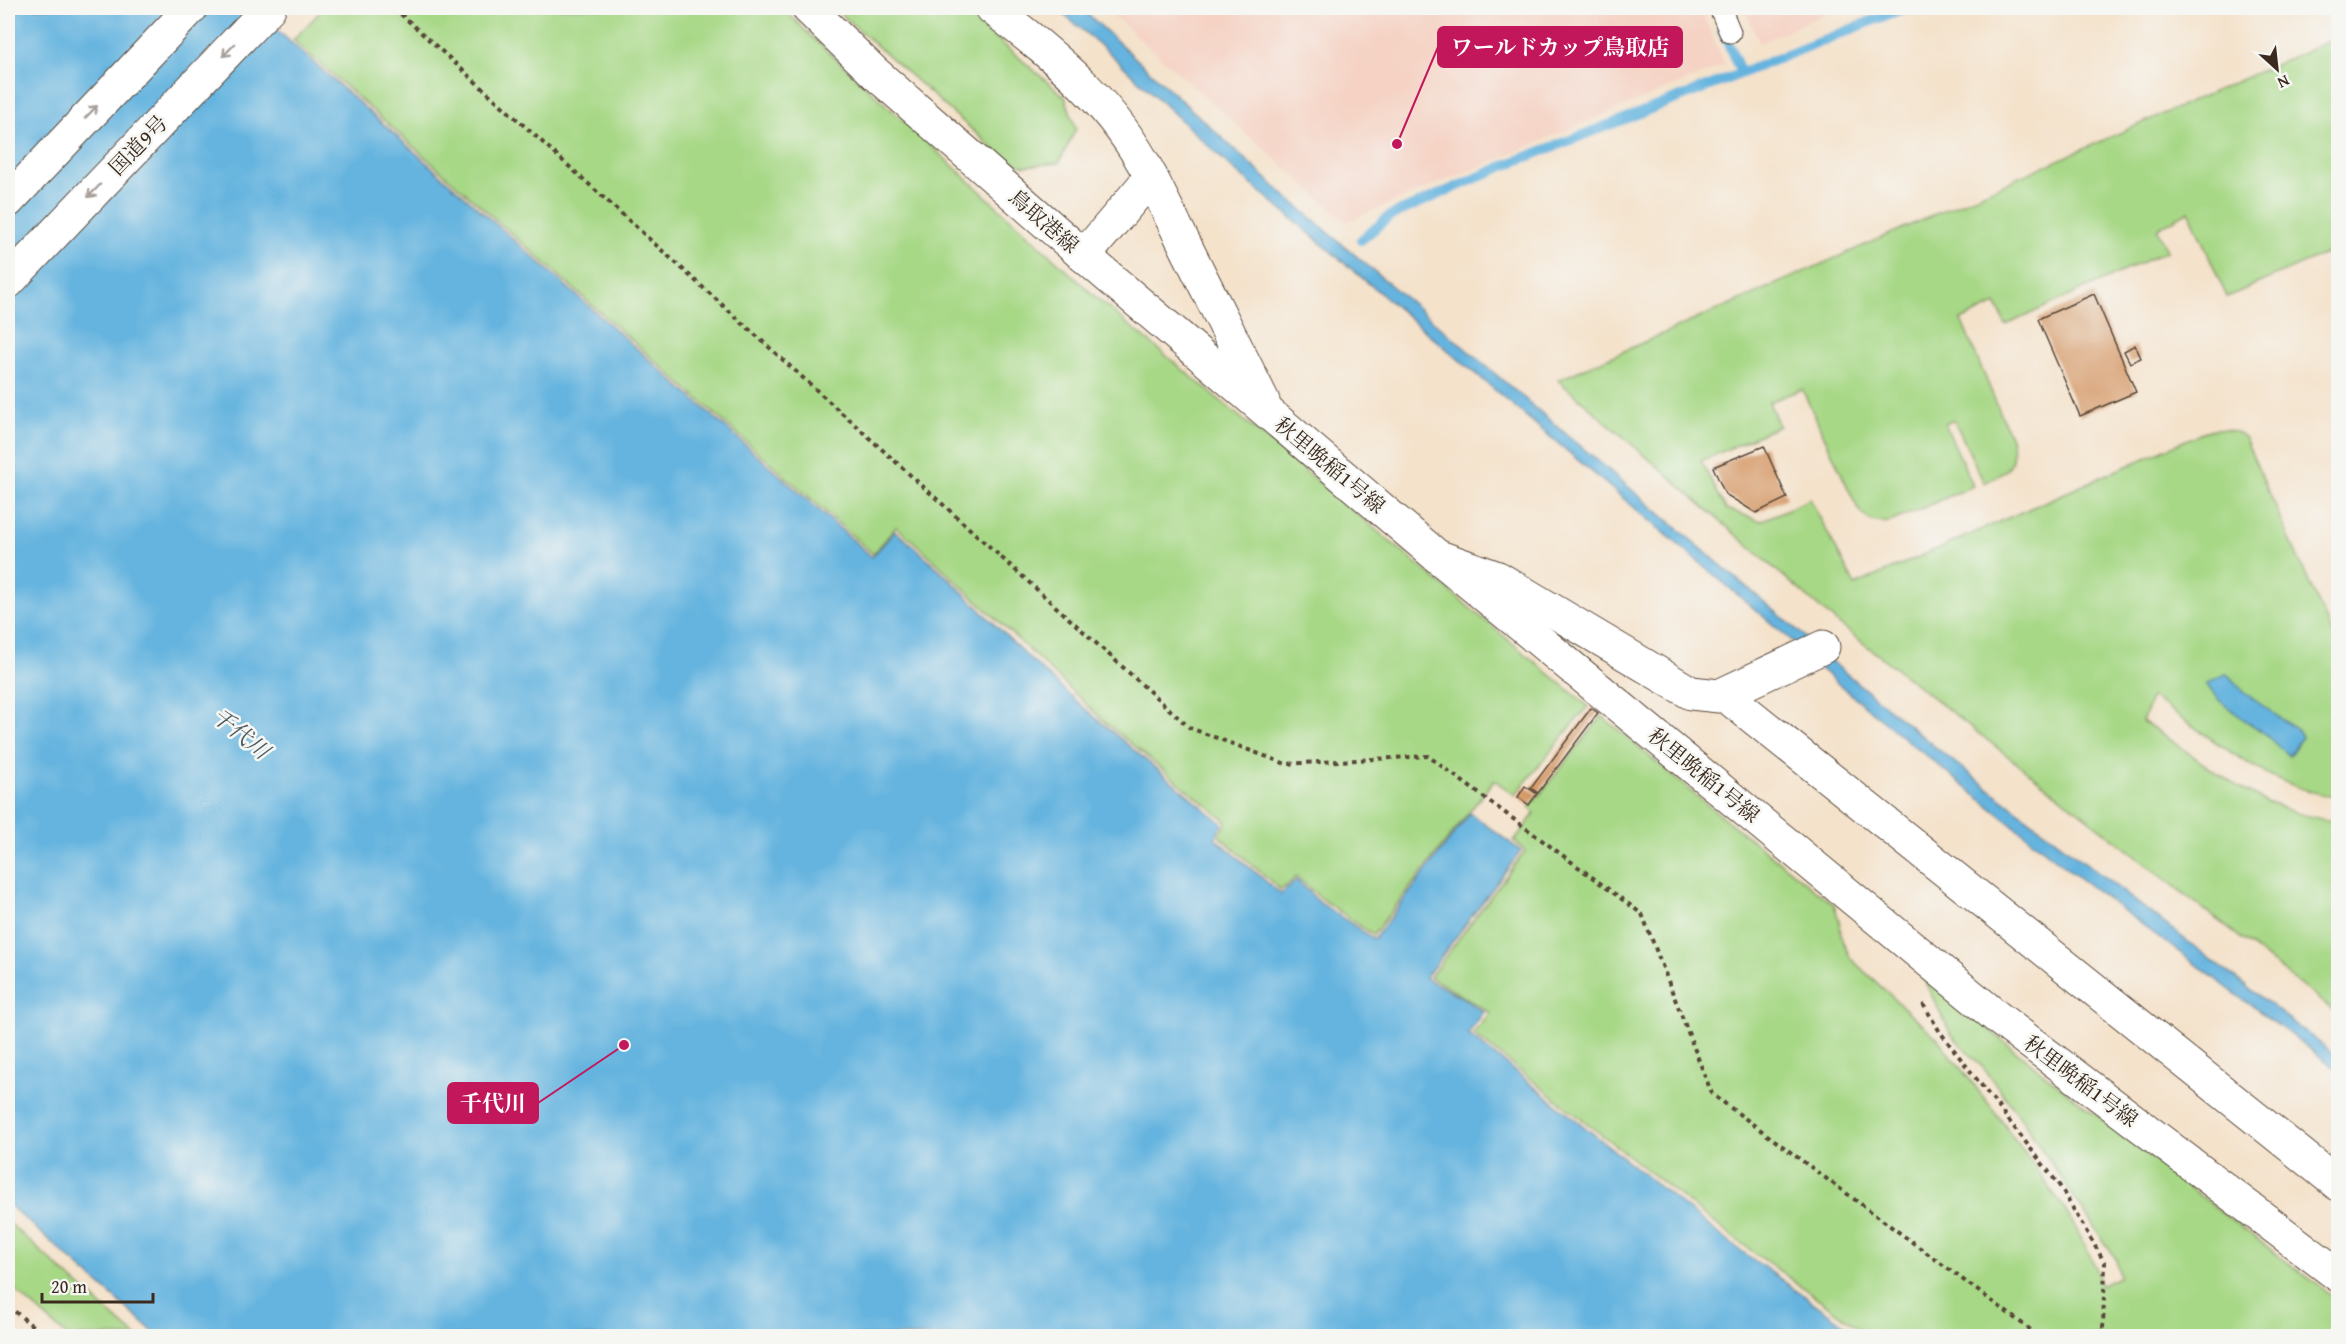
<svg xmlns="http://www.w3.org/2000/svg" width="2346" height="1344" viewBox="0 0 2346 1344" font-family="'Gentium Book Plus','Noto Serif JP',serif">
  <rect width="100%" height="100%" fill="#f6f6f2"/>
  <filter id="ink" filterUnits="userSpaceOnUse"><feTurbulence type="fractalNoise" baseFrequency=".0167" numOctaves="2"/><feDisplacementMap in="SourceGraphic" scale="12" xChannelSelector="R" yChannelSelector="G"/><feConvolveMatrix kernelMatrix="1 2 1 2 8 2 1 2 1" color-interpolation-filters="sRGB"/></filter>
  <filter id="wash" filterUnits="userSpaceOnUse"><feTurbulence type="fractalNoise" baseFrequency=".008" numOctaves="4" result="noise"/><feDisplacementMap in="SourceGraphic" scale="24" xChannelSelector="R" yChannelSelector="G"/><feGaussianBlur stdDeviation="1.35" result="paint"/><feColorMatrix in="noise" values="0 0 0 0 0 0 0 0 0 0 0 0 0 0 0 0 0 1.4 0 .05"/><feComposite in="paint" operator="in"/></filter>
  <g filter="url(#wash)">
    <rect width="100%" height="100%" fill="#f4e2cb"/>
    <g fill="#f5d2c3">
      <path d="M1105,8H1700L1725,65L1346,222Z"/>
      <path d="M1743,8H1839L1760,43Z"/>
    </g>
    <g fill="#a7d886" stroke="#718152" stroke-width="1.5">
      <path d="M324,8H783L811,36L1099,300L1588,706L1515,795L1494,780L1373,935L1318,896L1297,877L1281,890L1219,836L1227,822L1107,724L920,547L896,527L873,554L293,40Z"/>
      <path d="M834,8H961L1065,97L1076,129L1059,163L1024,166L1003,157Z"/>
      <path d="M2338,37V248L2227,297L2189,211L2157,229L2167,251L2006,325L1996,304L1961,320L2011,438C2017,466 2008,472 1984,483L1954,420L1945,424L1973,486L1890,522C1874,524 1868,521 1858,509L1802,389L1769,402L1779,426L1701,461L1726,509L1761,521L1810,499L1855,585L2209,430C2222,427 2233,428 2244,437L2333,635L2338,633V797C2269,789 2209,736 2152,697L2142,721C2177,742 2207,769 2242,789C2272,807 2305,817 2338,822V1014L1835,621L1558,380Z"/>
      <path d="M1602,716L1700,799L1834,905L1839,920L1842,940L1851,959L1937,1038L1996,1113L2062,1205L2078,1232L2096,1268L2100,1286L2119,1277L2116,1259L2020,1117L1986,1071L1951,1034L1921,974C2057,1086 2197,1195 2338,1300V1336H1870L1727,1233L1473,1034L1491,1013L1430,977L1525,851L1514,841L1535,813L1529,808Z"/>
      <path d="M8,1222L125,1327L136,1336H67L8,1284Z"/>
    </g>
    <g fill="#65b4df" stroke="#506f7e" stroke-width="1.5">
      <path d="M8,8H252L872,557L895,531C942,568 982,613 1025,654C1088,714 1156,768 1223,824L1215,838L1281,894L1297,880L1319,902L1374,939L1470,813L1521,851L1425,978L1463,998L1484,1012L1468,1034L1729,1242L1860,1336H158L8,1204Z"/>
      <path d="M1056,8H1081L1282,193L1809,640L1831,661L1945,755L2338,1057V1070L2078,877L1899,734L1818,667L1797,645L1232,168L1105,49Z"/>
      <path d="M2225,674L2228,675L2245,693L2298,731L2302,737L2289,756L2260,730L2243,719L2217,698L2206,684Z"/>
    </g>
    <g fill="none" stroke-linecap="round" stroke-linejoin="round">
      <g stroke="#65b4df" stroke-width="10">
        <path d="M1722,30L1741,73"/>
        <path d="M1361,240L1390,216L1506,165L1722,81L1904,8"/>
      </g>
    </g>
    <g id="blocks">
      <g fill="#d49663">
        <path d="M2094,294L2136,392L2080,416L2038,319Z"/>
        <path d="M2135,345L2141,358L2130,363L2124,351Z"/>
        <path d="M1764,446L1787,498L1756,513L1725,494L1713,467Z"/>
        <path d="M1591,708L1598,713L1538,793L1531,788Z"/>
        <path d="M1525,786L1537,794L1529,805L1518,797Z"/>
      </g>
    </g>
  </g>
  <g filter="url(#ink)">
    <use href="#blocks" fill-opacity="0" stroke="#574638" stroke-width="1.5"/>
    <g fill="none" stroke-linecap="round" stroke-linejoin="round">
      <defs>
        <path id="lane" d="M1720,8L1730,32"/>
        <g id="street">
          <path d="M1442,558L1498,578L1691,693L1719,696L1823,647"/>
          <path d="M1724,694L2338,1184"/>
        </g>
        <g id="secondary">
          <path d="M1151,177L1263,401"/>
          <path d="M1084,256L1438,557L1998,1018L2338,1275"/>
        </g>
        <path id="primary" d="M808,8L875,73L1084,256L1151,177C1112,101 1057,59 992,8"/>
        <g id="highway">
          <path d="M8,201L191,8"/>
          <path d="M8,282L269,8"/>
        </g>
      </defs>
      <use href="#lane" stroke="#574638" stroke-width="23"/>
      <use href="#street" stroke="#574638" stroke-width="35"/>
      <use href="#secondary" stroke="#574638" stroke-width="35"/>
      <use href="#primary" stroke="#574638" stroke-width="35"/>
      <use href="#highway" stroke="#574638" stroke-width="35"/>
      <g stroke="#574638" stroke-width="4" stroke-dasharray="4.5 4.5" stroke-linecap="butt">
        <path d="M394,8L1190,728L1286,764L1428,756L1642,914L1712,1094L2039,1336"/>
        <path d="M1923,1004L1940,1032L2059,1185L2105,1263L2103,1329L2101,1336"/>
        <path d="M8,1306L45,1336"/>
      </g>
      <use href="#lane" stroke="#fff" stroke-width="21"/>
      <use href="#street" stroke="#fff" stroke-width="33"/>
      <use href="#secondary" stroke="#fff" stroke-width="33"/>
      <use href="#primary" stroke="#fff" stroke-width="33"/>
      <use href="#highway" stroke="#fff" stroke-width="33"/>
    </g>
    <defs><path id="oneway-shaft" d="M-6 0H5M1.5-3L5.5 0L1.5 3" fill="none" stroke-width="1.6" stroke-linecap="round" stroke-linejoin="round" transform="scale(1.5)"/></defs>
    <g stroke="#a79f9a">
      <use href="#oneway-shaft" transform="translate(229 50) rotate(134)"/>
      <use href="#oneway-shaft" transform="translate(91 112) rotate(-46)"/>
      <use href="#oneway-shaft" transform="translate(94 191) rotate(134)"/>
    </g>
  </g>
  <g text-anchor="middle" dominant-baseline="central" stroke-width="5" stroke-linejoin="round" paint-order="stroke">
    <g font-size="21" fill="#3b2a1e" stroke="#f6f6f2">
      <text transform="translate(138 145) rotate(-46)">国道9号</text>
      <text transform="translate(1044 221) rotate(41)">鳥取港線</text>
      <text transform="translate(1330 465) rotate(40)">秋里晩稲1号線</text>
      <text transform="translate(1704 775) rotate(39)">秋里晩稲1号線</text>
      <text transform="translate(2081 1081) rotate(37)">秋里晩稲1号線</text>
    </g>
    <g font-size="22" font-style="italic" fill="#4a5a62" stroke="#f6f6f2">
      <text transform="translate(241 733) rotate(39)">千代川</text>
    </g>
  </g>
  <path fill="none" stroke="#c2185b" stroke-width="2" d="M1397 144L1438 47M624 1045L538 1103"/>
  <g fill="#c2185b" stroke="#f6f6f2" stroke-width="2">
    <circle cx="1397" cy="144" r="6"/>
    <circle cx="624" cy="1045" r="6"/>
  </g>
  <g fill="#c2185b" stroke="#c2185b" stroke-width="2">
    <rect x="1438" y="27" width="244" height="40" rx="6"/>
    <rect x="448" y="1083" width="90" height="40" rx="6"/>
  </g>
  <g font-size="22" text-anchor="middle" font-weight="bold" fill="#fff">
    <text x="1560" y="55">ワールドカップ鳥取店</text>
    <text x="493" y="1111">千代川</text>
  </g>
  <rect width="2346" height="1344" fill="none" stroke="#f6f6f2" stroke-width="30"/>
  <g transform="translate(2277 69) rotate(153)" stroke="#f6f6f2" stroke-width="4.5" paint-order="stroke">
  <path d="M0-4.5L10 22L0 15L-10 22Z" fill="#3b2a1e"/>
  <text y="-9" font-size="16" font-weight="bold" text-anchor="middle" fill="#3b2a1e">N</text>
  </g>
  <path d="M42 1293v9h111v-9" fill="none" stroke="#3b2a1e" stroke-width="3"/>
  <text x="51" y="1293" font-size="18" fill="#3b2a1e" stroke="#f6f6f2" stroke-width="4.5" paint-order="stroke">20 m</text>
</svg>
